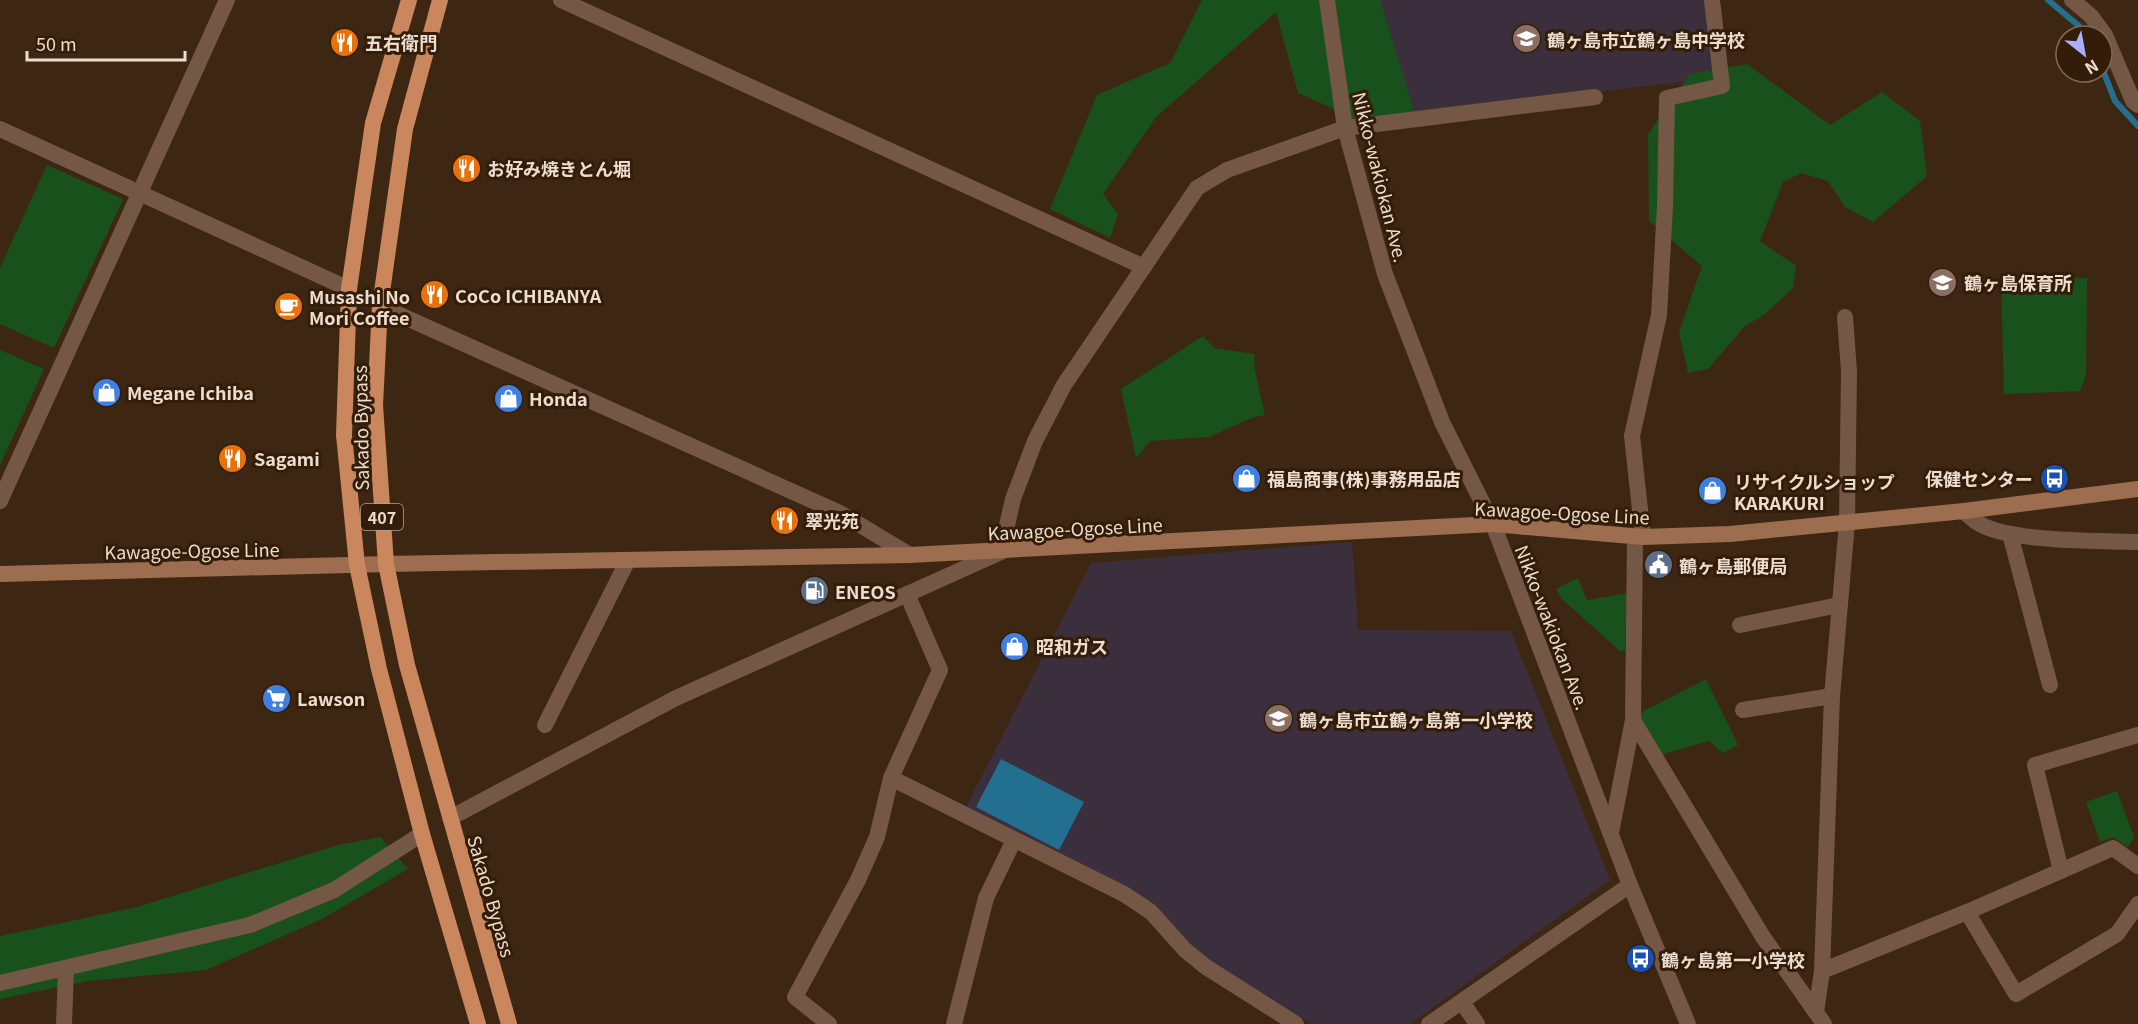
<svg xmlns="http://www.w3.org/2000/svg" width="2138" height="1024" viewBox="0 0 2138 1024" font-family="Georgia,'Noto Sans JP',serif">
  <rect width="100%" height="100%" fill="#3e2712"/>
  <g fill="#3c2f3d">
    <path d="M1339,0H1706L1714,78L1351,121Z"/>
    <path d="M1352,542L1358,630L1511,631L1610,880L1410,1024H1312L1210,962L1190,946L1157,906L966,807L1091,563Z"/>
  </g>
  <g fill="#19511d">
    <path d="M1202,0H1380L1416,117L1352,132L1332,108L1298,93L1276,12L1156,117L1103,194L1118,214L1110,238L1050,209L1097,95L1170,63Z"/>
    <path d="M1747,64L1830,125L1882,92L1920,121L1927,176L1873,222L1845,207L1828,181L1801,173L1783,182L1760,241L1796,266L1793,288L1765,314L1745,326L1708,369L1688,373L1679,332L1702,266L1649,221L1648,134L1690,74Z"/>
    <path d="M47,165L123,199L54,348L0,324V268Z"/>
    <path d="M2087,278L2086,375L2080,391L2004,394L2001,279Z"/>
    <path d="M1203,336L1214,348L1254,354L1255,371L1265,415L1254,417L1209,437L1150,441L1136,458L1121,389Z"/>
    <path d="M0,350L44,369L0,465Z"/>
    <path d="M1578,578L1587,600L1627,593L1625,651H1620L1562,599L1556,589Z"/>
    <path d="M1706,679L1738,745L1723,753L1709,741L1660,755L1638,714Z"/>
    <path d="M2117,791L2134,837L2128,847L2113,837L2100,842L2086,802Z"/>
    <path d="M380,837L408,869L322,919L206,970L88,981L0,999V936L137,907L338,845Z"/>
  </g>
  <path fill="#236f8f" d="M1001,759L1084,802L1059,850L976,807Z"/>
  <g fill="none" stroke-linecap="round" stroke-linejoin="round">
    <g stroke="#236f8f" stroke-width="6">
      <path d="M2048,0L2079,26L2084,36"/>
      <path d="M2102,68L2115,101L2138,126"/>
    </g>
    <g stroke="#755745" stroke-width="16">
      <path d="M561,0L1144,267"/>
      <path d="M2072,0L2091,16L2105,35L2133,101L2138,105"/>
      <path d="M0,129L349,289"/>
      <path d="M380,306L840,513L910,555"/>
      <path d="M1964,511C1968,515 1973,520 1978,523C2008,542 2100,541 2138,542"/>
      <path d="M2010,534L2050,685"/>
      <path d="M1643,537L1632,436L1659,315L1665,206L1667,98L1722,86L1712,0"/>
      <path d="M1740,625L1839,605"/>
      <path d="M1743,710L1832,696"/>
      <path d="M1633,720L1763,937L1824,1024"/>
      <path d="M545,725L628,560"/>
      <path d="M891,778L1124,894L1151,912L1185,950L1206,967L1296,1024"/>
      <path d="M450,818L676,698L1001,552L1013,499L1035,441L1064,385L1197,188L1227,170L1345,128L1595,97"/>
      <path d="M1611,833L1633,720L1635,537"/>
      <path d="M2061,871L2035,765L2138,735"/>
      <path d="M1967,912L2016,994L2117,934L2138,904"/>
      <path d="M1822,971L1967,912L2113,848L2138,866"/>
      <path d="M0,983L250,925L334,890L422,834"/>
      <path d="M1462,1002L1477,1024"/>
      <path d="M1816,1012L1822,971L1832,696L1847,523L1849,371L1845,317"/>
      <path d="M64,1024L66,969"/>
      <path d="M829,1024L795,997L858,880L877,837L891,778L940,670L907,594"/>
      <path d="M954,1024L986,898L1014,840"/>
      <path d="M1429,1024L1630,885"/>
    </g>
    <g stroke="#755745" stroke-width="16">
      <path d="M1327,0L1345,128L1385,274L1442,422L1493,524L1630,885L1688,1024"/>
      <path d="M0,501L227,0"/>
    </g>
    <path stroke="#9d6d50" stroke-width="16" d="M0,574L386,564L910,555L1493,524L1643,537L1730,534L1964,511L2138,489"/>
    <g stroke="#ca865c" stroke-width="16">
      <path d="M409,0L373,123L349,289L344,435L357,565L379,669L422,834L478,1024"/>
      <path d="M440,0L405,129L380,306L375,405L386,564L407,665L509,1024"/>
    </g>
  </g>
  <defs>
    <symbol id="school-disc" viewBox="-11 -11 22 22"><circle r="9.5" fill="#8d6e63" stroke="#331d08"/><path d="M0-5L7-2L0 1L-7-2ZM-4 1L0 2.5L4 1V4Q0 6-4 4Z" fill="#fff"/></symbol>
    <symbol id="restaurant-disc" viewBox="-11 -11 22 22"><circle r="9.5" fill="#e8710a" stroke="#331d08"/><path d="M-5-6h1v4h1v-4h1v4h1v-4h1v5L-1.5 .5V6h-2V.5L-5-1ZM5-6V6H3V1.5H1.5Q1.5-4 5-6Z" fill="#fff"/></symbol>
    <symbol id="cafe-disc" viewBox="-11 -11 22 22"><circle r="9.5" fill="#e8710a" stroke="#331d08"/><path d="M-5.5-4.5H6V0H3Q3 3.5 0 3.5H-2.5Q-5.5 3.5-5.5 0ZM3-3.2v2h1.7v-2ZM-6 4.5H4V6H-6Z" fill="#fff"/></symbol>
    <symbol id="shop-disc" viewBox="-11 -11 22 22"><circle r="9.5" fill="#3f7fe0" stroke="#331d08"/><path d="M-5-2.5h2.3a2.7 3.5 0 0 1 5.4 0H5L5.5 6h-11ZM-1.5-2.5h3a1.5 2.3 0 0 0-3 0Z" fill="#fff"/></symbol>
    <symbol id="bus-disc" viewBox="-11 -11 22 22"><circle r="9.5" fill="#1a4fb4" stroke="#331d08"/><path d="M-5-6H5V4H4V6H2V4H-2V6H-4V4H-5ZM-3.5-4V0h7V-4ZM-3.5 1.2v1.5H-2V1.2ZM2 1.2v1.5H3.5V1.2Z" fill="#fff"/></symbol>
    <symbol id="civic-disc" viewBox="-11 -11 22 22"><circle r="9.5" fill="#5c6f8a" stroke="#331d08"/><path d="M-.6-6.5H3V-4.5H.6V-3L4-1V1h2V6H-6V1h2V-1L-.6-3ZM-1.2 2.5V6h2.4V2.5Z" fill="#fff"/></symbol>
    <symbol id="fuel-disc" viewBox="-11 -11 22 22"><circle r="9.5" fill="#5c6f8a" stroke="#331d08"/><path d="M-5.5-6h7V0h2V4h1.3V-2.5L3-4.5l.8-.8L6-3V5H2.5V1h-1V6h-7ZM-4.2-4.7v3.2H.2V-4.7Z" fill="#fff"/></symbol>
    <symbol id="supermarket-disc" viewBox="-11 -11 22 22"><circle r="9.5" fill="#3f7fe0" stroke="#331d08"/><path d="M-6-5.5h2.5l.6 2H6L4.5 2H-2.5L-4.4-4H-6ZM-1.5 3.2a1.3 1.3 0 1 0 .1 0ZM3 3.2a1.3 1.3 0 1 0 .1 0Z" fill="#fff"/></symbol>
  </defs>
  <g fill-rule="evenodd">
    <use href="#school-disc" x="1510" y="22" width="33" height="33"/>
    <use href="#restaurant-disc" x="328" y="26" width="33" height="33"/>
    <use href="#restaurant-disc" x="450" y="152" width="33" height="33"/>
    <use href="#school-disc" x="1926" y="266" width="33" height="33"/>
    <use href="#restaurant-disc" x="418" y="278" width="33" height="33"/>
    <use href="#cafe-disc" x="272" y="290" width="33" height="33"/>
    <use href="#shop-disc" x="90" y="376" width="33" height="33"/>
    <use href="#shop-disc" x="492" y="382" width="33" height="33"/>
    <use href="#restaurant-disc" x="216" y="442" width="33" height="33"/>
    <use href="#shop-disc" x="1230" y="462" width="33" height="33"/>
    <use href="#bus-disc" x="2038" y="462" width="33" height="33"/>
    <use href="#shop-disc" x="1696" y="474" width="33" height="33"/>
    <use href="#restaurant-disc" x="768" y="504" width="33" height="33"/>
    <use href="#civic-disc" x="1642" y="548" width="33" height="33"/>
    <use href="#fuel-disc" x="798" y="574" width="33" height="33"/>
    <use href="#shop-disc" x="998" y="630" width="33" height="33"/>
    <use href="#supermarket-disc" x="260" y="682" width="33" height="33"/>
    <use href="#school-disc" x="1262" y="702" width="33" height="33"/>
    <use href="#bus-disc" x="1624" y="942" width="33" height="33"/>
  </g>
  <g text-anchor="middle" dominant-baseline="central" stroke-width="6" stroke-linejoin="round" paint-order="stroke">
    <rect fill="#331d08" stroke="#b4a394" stroke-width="1.5" x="361" y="504" width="42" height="26" rx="4.5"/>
    <g font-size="16" font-weight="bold" fill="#ecddd0">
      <text x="382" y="517">407</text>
    </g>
    <g font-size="18" font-weight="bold" fill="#ecddd0" stroke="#331d08" text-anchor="start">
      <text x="1547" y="39">鶴ヶ島市立鶴ヶ島中学校</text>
      <text x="365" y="42">五右衛門</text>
      <text x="487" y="168">お好み焼きとん堀</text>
      <text x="1964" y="282">鶴ヶ島保育所</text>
      <text x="455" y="295">CoCo ICHIBANYA</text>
      <text x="309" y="296">Musashi No<tspan x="309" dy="21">Mori Coffee</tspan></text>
      <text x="127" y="392">Megane Ichiba</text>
      <text x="529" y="398">Honda</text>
      <text x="254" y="458">Sagami</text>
      <text x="1267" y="478">福島商事(株)事務用品店</text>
      <text x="2033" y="478" text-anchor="end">保健センター</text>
      <text x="1734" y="481">リサイクルショップ<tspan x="1734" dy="21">KARAKURI</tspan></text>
      <text x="805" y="520">翠光苑</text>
      <text x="1679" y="565">鶴ヶ島郵便局</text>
      <text x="835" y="591">ENEOS</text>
      <text x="1036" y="646">昭和ガス</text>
      <text x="297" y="698">Lawson</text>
      <text x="1299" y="719">鶴ヶ島市立鶴ヶ島第一小学校</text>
      <text x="1661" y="959">鶴ヶ島第一小学校</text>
    </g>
    <g font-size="18" fill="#ecddd0" stroke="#331d08">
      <text transform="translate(1381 177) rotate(76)">Nikko-wakiokan Ave.</text>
      <text transform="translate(360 428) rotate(-91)">Sakado Bypass</text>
      <text transform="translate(1562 512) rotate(3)">Kawagoe-Ogose Line</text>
      <text transform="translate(1075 528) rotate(-3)">Kawagoe-Ogose Line</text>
      <text transform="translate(192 550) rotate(-1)">Kawagoe-Ogose Line</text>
      <text transform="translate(1553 627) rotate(69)">Nikko-wakiokan Ave.</text>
      <text transform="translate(492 896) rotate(74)">Sakado Bypass</text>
    </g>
  </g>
  <g transform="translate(2084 54) rotate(149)"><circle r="28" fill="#331d08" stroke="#7d6a58" stroke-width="1.5"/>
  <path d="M0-4.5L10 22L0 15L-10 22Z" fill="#abaffb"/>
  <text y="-9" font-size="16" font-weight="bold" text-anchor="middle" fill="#ecddd0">N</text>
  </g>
  <path d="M27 51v9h158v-9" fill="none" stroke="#ecddd0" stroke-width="3"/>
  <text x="36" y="51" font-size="18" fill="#ecddd0" stroke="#331d08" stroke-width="4.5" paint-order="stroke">50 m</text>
</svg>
